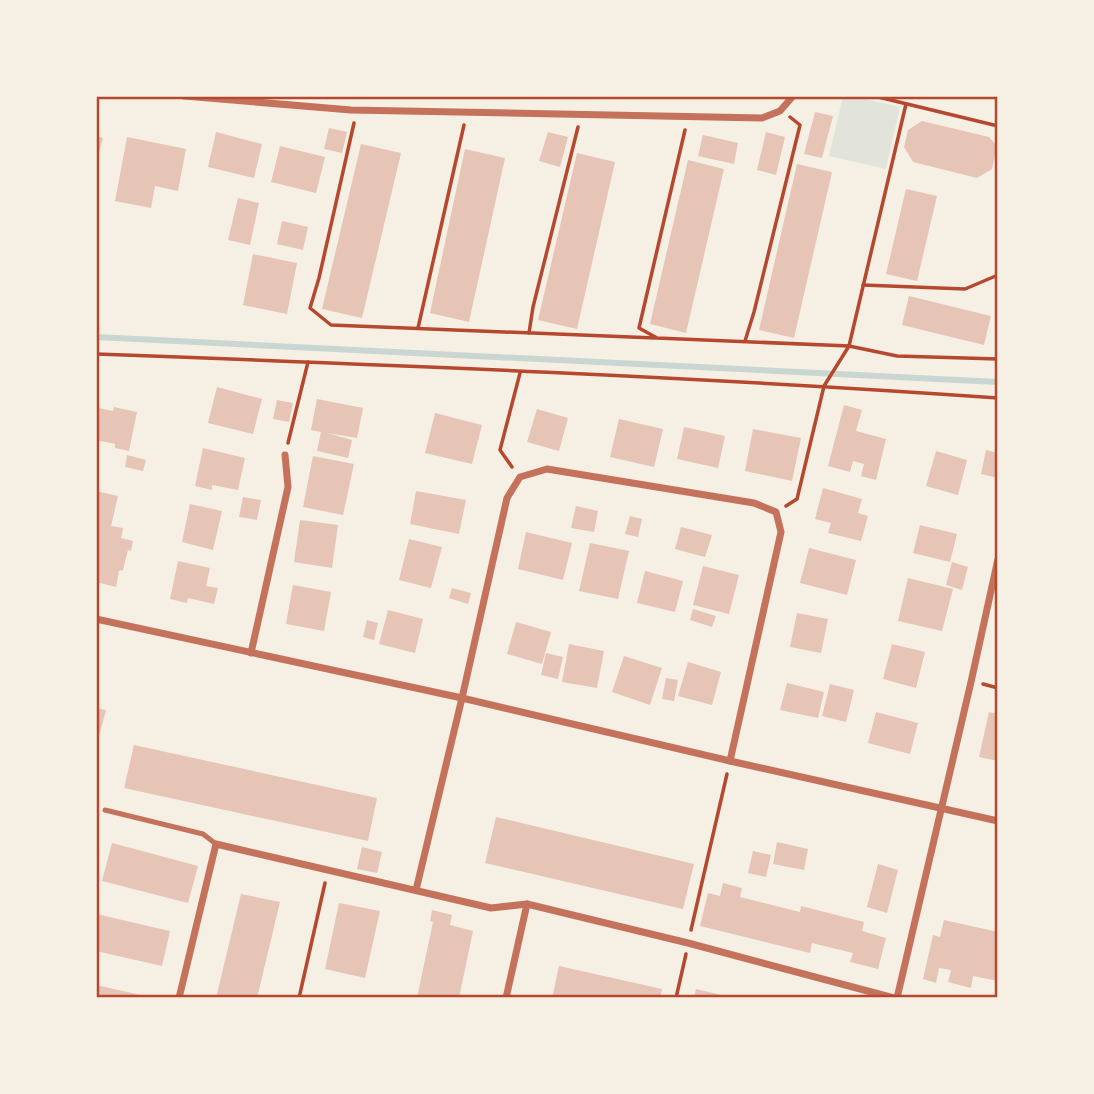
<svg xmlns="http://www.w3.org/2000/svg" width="1094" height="1094" viewBox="0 0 1094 1094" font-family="Georgia,serif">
  <rect width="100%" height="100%" fill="#f6efe4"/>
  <path fill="#e2e4dc" d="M843,96H852L900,107L886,169L829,156Z"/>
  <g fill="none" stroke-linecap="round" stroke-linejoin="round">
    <path stroke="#c9d6d2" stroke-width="6" d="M96,337L998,382"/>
  </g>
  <g fill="#e6c5b7">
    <path d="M815,112L833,116L822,158L804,154Z"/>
    <path d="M922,121L989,137L997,146L992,169L977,178L913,162L904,147L908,130Z"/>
    <path d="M329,128L347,132L342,153L324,149Z"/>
    <path d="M216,132L262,144L254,178L208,167Z"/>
    <path d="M548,132L568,137L560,167L539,161Z"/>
    <path d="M766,132L785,137L776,175L757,170Z"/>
    <path d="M703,135L738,143L734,164L698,156Z"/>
    <path d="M96,136L103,138L97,160H96Z"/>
    <path d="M127,137L186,149L178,191L155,186L151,208L115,201Z"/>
    <path d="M361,144L401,153L362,318L322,309Z"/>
    <path d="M280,146L325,157L316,193L271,182Z"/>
    <path d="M465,149L505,158L469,322L430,313Z"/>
    <path d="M577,153L615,162L577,329L538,320Z"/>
    <path d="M688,160L724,169L686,333L650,324Z"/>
    <path d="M797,164L832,172L794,338L759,330Z"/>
    <path d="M906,189L937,196L917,281L886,274Z"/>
    <path d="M238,198L259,203L250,245L228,240Z"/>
    <path d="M282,221L308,227L303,250L277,244Z"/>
    <path d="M253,254L297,263L287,314L243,305Z"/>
    <path d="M909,296L991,316L984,345L902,325Z"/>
    <path d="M217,387L262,399L253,434L208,423Z"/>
    <path d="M317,399L363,408L357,438L327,433L352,440L348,458L317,451L321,432L311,430Z"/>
    <path d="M277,400L293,403L289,422L273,419Z"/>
    <path d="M844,405L862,410L856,431L886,439L876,480L861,476L864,464L853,461L850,472L828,466Z"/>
    <path d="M114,407L137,412L129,451L115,448V444L96,440V421L99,408L113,411Z"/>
    <path d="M537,409L568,418L559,451L527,442Z"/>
    <path d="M435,413L482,425L472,464L425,453Z"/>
    <path d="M619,419L663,429L654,467L610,457Z"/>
    <path d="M684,427L725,436L718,468L677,459Z"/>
    <path d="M753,429L801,438L792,481L745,471Z"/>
    <path d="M203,448L245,458L238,490L212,485V490L195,486Z"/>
    <path d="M986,450L998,453V478L981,474Z"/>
    <path d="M936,451L967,460L958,495L926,486Z"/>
    <path d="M127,455L146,460L143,471L125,467Z"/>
    <path d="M313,456L354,464L343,515L303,507Z"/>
    <path d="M823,488L862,499L858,513L868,516L861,541L828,533L831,523L815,519Z"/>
    <path d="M96,491L118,496L111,526L123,528L121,538L133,541L131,551L128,550L123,570L119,571L116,587L96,582Z"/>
    <path d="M416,491L466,500L459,534L410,524Z"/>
    <path d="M243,497L261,500L257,520L239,517Z"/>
    <path d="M190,504L222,511L213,550L182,542Z"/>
    <path d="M576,506L598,511L594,532L571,528Z"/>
    <path d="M630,516L642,519L638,537L625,534Z"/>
    <path d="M300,520L338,525L332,568L294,562Z"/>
    <path d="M920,525L957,534L950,562L913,553Z"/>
    <path d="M681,527L712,535L705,557L675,549Z"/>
    <path d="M526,532L572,543L563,580L518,569Z"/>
    <path d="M409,539L442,547L431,588L399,580Z"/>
    <path d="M590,543L629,551L618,599L579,591Z"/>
    <path d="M809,548L856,560L847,595L800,583Z"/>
    <path d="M178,561L210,568L206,586L218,588L214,604L188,598L187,603L170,599Z"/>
    <path d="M952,562L968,567L962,590L946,585Z"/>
    <path d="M703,566L739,575L729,614L693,605Z"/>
    <path d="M645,571L683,581L675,612L637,603Z"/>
    <path d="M908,578L953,589L942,631L898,621Z"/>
    <path d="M293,585L331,592L324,631L286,624Z"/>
    <path d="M452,588L471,593L468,604L449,598Z"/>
    <path d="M693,609L716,616L712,627L690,620Z"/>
    <path d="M388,610L423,619L415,653L379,644Z"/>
    <path d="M797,613L828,619L821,653L790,647Z"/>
    <path d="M367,620L378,623L374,640L363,637Z"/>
    <path d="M516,622L551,632L542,664L507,654Z"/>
    <path d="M569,644L604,651L597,688L562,682Z"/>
    <path d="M892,644L925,652L916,688L883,679Z"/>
    <path d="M546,653L563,657L558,679L541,675Z"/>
    <path d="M624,656L662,668L650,705L612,692Z"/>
    <path d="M688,662L721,672L712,705L678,696Z"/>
    <path d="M666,678L678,680L674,701L662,699Z"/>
    <path d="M787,683L824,692L818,718L780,710Z"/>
    <path d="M830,684L854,690L846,722L822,716Z"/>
    <path d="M96,708L106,710L100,733L96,732Z"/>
    <path d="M876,712L918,723L910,754L868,743Z"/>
    <path d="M989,712L998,714V761L979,757Z"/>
    <path d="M134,745L377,798L368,841L124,788Z"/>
    <path d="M496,817L694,864L683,909L485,863Z"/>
    <path d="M777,842L808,849L804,870L773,864Z"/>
    <path d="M112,843L198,866L188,903L102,881Z"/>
    <path d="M362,847L382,852L377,873L357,869Z"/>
    <path d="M753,851L771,855L766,877L748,873Z"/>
    <path d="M878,864L898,870L887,913L867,907Z"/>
    <path d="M723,883L742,888L740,897L800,912L801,906L864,922L862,931L886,938L878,969L850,962L853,953L812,943L810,953L700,926L708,893L720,896Z"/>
    <path d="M241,894L280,902L257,998H216Z"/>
    <path d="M339,903L380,911L365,978L325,969Z"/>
    <path d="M432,910L452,915L450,925L473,931L459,998H417L433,922L430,921Z"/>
    <path d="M96,914L170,931L162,966L96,951Z"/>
    <path d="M944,920L998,932V981L973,976L971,988L948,982L951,970L939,968L936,983L923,979L933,935L940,937Z"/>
    <path d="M559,966L662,989L660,998H552Z"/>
    <path d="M96,985L150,997V998H96Z"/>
    <path d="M696,989L730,997V998H694Z"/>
  </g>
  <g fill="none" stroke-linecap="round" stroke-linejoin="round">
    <g stroke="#b5482f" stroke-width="3.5">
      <path d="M874,96L998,126"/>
      <path d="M354,123L319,278L310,308L331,325L655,338"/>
      <path d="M685,130L639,328L657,338L849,346L897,356L998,359"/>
      <path d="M863,285L965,289L998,275"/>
      <path d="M418,328L464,125"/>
      <path d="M529,333L533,307L578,127"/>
      <path d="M745,341L754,312L800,125L790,117"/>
      <path d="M96,354C397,365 698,377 998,398"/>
      <path d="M288,443L308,362"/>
      <path d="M512,467L500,450L520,373"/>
      <path d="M786,506L797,499L824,386L849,346L906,104"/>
      <path d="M983,684L998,688"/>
      <path d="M691,930L727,774"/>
      <path d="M299,998L325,883"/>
      <path d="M676,998L686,954"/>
    </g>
    <path stroke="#c5725c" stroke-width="5" d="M105,810L203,834L216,844"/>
    <g stroke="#c5725c" stroke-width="7">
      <path d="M184,96L351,110L762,118L780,111L793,96"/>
      <path d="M96,619L462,698L730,761L998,821"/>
      <path d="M251,653L288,487L285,455"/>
      <path d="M416,890L462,698L507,498L520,477L547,469L754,503L776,512L781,532L730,761"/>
      <path d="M179,998L216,844L491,908L527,904L688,943L894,998"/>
      <path d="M506,998L527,904"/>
      <path d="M897,998L971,682L998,559"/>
    </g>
  </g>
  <rect width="1094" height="1094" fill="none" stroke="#f6efe4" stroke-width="196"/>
  <rect x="98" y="98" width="898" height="898" fill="none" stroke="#b5482f" stroke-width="2.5"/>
</svg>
